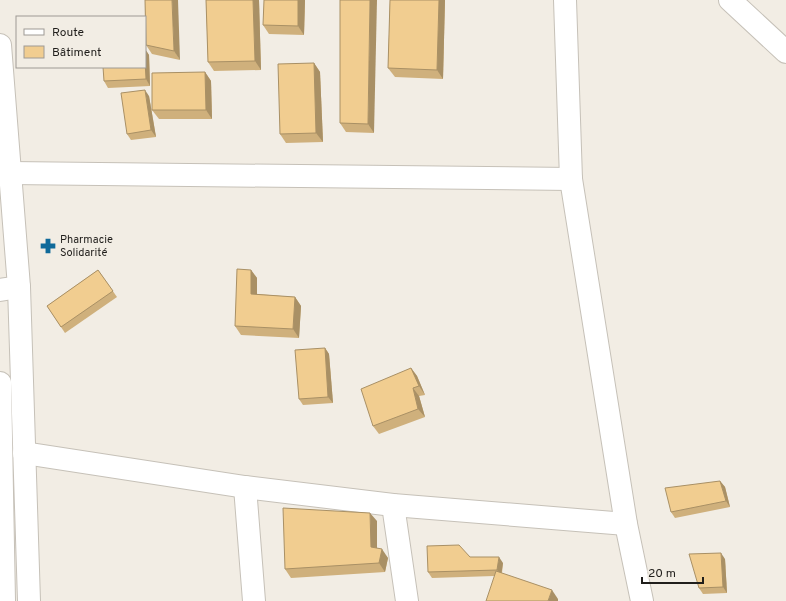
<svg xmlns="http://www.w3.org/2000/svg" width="786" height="601" viewBox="0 0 786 601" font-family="Overpass,sans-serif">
  <rect width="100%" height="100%" fill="#f2ede4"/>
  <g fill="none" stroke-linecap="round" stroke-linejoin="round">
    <defs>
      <g id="minor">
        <path d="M565,0L571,179L626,524L642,601"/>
        <path d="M730,0L786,52"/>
        <path d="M10,173L571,179"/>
        <path d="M0,290L19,287"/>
        <path d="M24,453L245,487L393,505L626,524"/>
        <path d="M245,487L254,601"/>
        <path d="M393,505L407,601"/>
      </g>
      <g id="major">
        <path d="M0,45L19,287L29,601"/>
        <path d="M0,383L4,601"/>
      </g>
    </defs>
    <use href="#minor" stroke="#c6c1b8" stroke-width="24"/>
    <use href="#major" stroke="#c6c1b8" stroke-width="24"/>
    <use href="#minor" stroke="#fff" stroke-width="22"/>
    <use href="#major" stroke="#fff" stroke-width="22"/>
  </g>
  <g fill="#cfb07c">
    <path d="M145,0L180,60L152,54L146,45Z"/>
    <path d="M206,0H259L261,70L214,71L208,62Z"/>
    <path d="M305,0L304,35L269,34L263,25Z"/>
    <path d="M340,0L374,133L346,132L340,123Z"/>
    <path d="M390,0H445L443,79L395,77L388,68Z"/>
    <path d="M145,49L149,55L150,86L108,88L104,81L145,67Z"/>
    <path d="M314,63L320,72L323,142L286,143L280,134Z"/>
    <path d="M205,72L211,81L212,119H159L152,110Z"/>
    <path d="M149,96L156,137L131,140L127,134Z"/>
    <path d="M98,270L117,297L65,333L47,306Z"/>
    <path d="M251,270L257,278V294L295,297L301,306L299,338L241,335L235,326Z"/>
    <path d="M325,348L329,354L333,403L303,405L299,399Z"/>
    <path d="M411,368L417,376L425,395L419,396L425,417L379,434L373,426Z"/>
    <path d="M720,481L725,487L730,507L675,518L671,512Z"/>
    <path d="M377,521V548L388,558L385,572L291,578L285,569Z"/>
    <path d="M470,557L503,563L502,573L558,599L494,576L432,578L428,572Z"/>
    <path d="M725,559L727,593L703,594L699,588Z"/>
  </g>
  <g fill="#a99065">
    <path d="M172,0H178L180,60L174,51Z"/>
    <path d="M253,0H259L261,70L255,61Z"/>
    <path d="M298,0H305L304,35L298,26Z"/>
    <path d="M370,0H377L374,133L368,124Z"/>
    <path d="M439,0H445L443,79L437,70Z"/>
    <path d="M145,49L149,55L150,86L146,79Z"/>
    <path d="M314,63L320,72L323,142L316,133Z"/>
    <path d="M205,72L211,81L212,119L206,110Z"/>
    <path d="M145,90L149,96L156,137L151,130Z"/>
    <path d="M251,270L257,278V303L251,294Z"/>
    <path d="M295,297L301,306L299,338L293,329Z"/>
    <path d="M325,348L329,354L333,403L328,397Z"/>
    <path d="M411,368L417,376L425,395L419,386Z"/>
    <path d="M413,388L419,396L425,417L418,409Z"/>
    <path d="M720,481L725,487L730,507L726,501Z"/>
    <path d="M370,513L377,521V556L371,547Z"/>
    <path d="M382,549L388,558L385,572L379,563Z"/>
    <path d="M721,553L725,559L727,593L723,587Z"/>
    <path d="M499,557L503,563L501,576L497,570Z"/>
    <path d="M552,590L558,599V601H548Z"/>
  </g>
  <g fill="#f1cd90" stroke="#a99065">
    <path d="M145,0H172L174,51L146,45Z"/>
    <path d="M206,0H253L255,61L208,62Z"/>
    <path d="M264,0H298V26L263,25Z"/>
    <path d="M340,0H370L368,124L340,123Z"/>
    <path d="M390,0H439L437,70L388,68Z"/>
    <path d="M145,61L146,79L104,81L103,67H145Z"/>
    <path d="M314,63L316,133L280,134L278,64Z"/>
    <path d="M205,72L206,110H152V73Z"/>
    <path d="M145,90L151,130L127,134L121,93Z"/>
    <path d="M237,269L251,270V294L295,297L293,329L235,326Z"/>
    <path d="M98,270L113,291L61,327L47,306Z"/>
    <path d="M325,348L328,397L299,399L295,350Z"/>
    <path d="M411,368L419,386L413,388L418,409L373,426L361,389Z"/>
    <path d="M720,481L726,501L671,512L665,488Z"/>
    <path d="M283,508L370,513L371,547L382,549L379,563L285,569Z"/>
    <path d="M459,545L470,557H499L497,570L428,572L427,546Z"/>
    <path d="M721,553L723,587L699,588L689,554Z"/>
    <path d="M496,571L552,590L548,601H486Z"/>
  </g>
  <defs>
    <symbol id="pharmacy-bare" viewBox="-9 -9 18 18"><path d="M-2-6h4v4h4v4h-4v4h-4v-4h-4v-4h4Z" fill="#0f6a9a" stroke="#f2ede4" stroke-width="2.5" paint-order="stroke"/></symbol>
  </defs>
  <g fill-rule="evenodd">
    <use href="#pharmacy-bare" x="37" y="235" width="22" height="22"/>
  </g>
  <g text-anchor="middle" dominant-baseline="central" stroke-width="4" stroke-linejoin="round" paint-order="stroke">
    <g font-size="11" fill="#201e1b" stroke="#f2ede4" text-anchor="start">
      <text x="60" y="240">Pharmacie<tspan x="60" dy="13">Solidarité</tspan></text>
    </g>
  </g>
  <rect x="16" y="16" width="130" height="52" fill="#f2ede4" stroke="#9e9a94"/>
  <rect x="24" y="29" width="20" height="6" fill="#ffffff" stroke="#9e9a94"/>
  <text x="52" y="36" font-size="12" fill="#201e1b">Route</text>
  <rect x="24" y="46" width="20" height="12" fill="#f1cd90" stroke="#9e9a94"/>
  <text x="52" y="56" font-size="12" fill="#201e1b">Bâtiment</text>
  <path d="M642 577v6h61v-6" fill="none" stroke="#201e1b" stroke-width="2"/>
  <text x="648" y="577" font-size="12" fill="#201e1b" stroke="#f2ede4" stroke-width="3" paint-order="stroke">20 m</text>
</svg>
